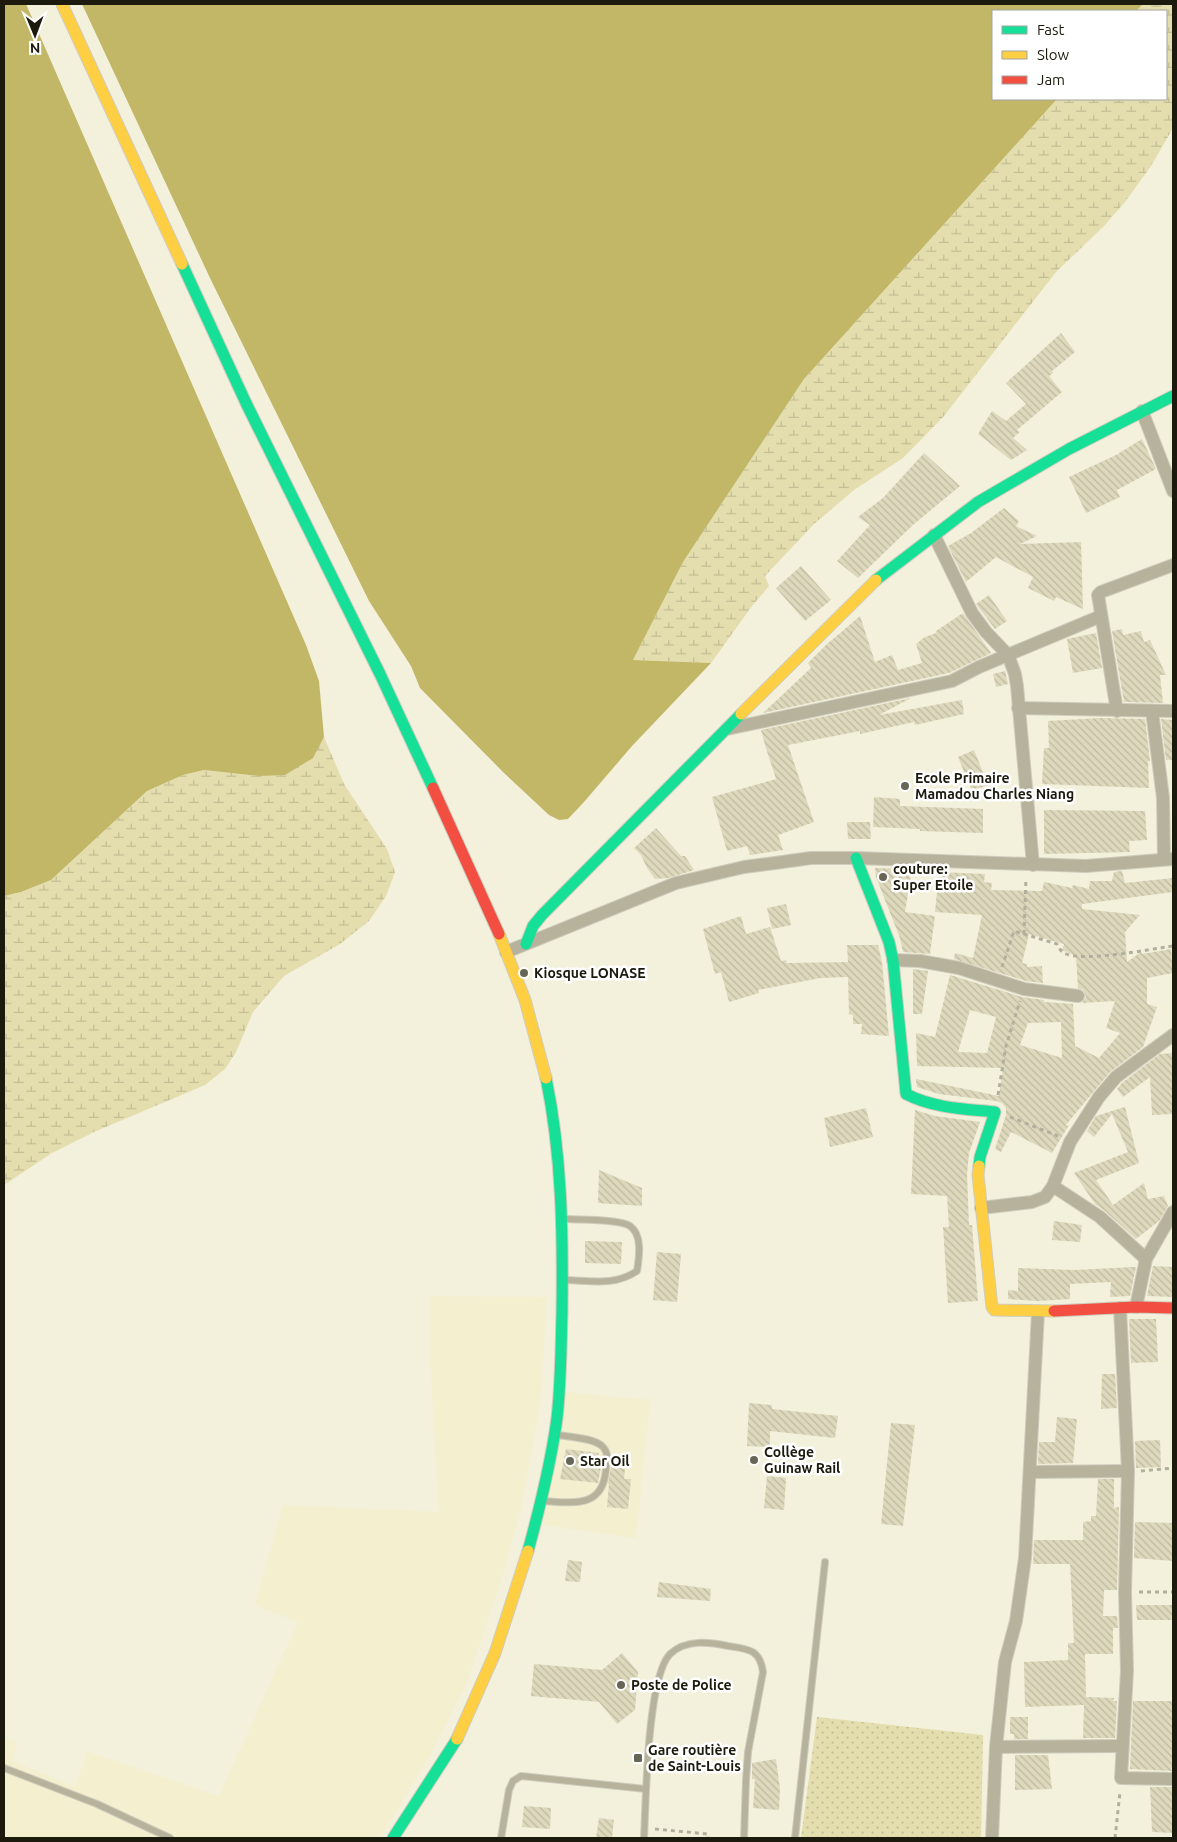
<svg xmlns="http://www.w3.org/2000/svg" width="1177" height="1842" viewBox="0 0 1177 1842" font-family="Ubuntu,sans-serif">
  <defs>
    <pattern id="wetland-marsh" width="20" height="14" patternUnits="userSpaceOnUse" patternTransform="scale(1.25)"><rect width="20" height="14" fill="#e4ddad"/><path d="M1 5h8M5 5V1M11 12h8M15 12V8" fill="none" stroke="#c3bd94"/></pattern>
    <pattern id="park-dots" width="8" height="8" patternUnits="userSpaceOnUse" patternTransform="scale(1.25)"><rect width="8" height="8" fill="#e4ddad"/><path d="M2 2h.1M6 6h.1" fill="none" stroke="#c3bd94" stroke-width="1.8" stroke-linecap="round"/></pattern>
    <pattern id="building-back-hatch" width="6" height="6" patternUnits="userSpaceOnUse" patternTransform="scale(1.25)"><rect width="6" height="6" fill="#ded9bd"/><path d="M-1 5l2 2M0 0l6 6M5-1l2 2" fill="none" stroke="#bebaa1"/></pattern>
  </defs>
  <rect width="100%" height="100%" fill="#f3f0dc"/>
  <g fill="#f4efce">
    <path d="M429,1296L547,1297L540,1403L521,1509L500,1584L467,1682L427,1761L380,1838H4V1737L17,1742L12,1761L75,1787L88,1752L219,1796L298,1622L255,1605L283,1505L439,1512L430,1358Z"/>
    <path d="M556,1391L650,1400L636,1538L531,1523Z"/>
  </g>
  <g fill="url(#wetland-marsh)">
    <path d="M1143,4H1173V128L1151,166L1125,202L1104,226L1056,272L944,416L903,458L854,490L814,524L765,576L769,586L752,606L711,663L633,660L683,562L804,379L1057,99H1166V11H1136Z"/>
    <path d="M324,737L344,784L387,849L395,872L386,896L369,921L340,944L284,976L253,1012L236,1052L225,1069L205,1085L94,1132L52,1153L4,1185V896L21,892L51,880L147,791L183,775L204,770L259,776L312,758Z"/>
  </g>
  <path fill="url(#park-dots)" d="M817,1717L983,1735L981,1838H801Z"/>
  <g fill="#c2b767">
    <path d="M4,4H26L306,645L319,681L324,737L313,758L285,775L259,776L204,770L183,775L147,791L51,880L21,892L4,896Z"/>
    <path d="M82,4H1143L1136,11H993V99H1057L804,379L683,562L633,660L711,663L632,746L584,802L568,819L559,820L549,815L504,773L420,688L411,666L369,601L210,278Z"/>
  </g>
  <g fill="url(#building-back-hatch)" fill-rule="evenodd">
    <path d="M1061,333L1075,352L1052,371L1053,373L1049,376L1062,392L1017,430L1020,432L1013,438L1027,450L1011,460L978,434L992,411L1006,421L1026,404L1006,383Z"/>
    <path d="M1142,439L1156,469L1117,490L1120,497L1086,513L1069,477L1116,455Z"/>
    <path d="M924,453L960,486L914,524L858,578L837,561L870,525L858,517L883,498Z"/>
    <path d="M1004,508L1019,521L1016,526L1037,536L1020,544L1081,542L1083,609L1056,597L1054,601L1028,588L1033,577L996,557L966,582L948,546L971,533Z"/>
    <path d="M801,566L831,600L805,621L776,588Z"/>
    <path d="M989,595L1007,621L995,629L976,604Z"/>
    <path d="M963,613L991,653L949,673L763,713L811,668L808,663L826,645L860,616L875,662L892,655L898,670L922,663L916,644L925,637L936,633V631Z"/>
    <path d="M1122,629L1123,635L1141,631L1144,642L1150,640L1166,675H1160L1163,703L1124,702L1112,631Z"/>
    <path d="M1096,633L1102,668L1073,673L1067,639Z"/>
    <path d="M1005,671L1008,684L996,687L993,674Z"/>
    <path d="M911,698L879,715L962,700L964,714L915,725L914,722L860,734V731L788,745L814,822L778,835L783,850L750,855L747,846L727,851L712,797L776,779L765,745L761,730Z"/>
    <path d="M1100,718L1145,719L1150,761H1148L1149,788L1042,784L1044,748H1049L1048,721Z"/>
    <path d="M1161,719L1173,720V760H1166Z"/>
    <path d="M974,750L988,785L972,791L958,757Z"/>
    <path d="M874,797L900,799V806L983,809V833L920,831V829L873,827Z"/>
    <path d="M1044,810L1145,811L1147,840L1129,841L1130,852L1044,854Z"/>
    <path d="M847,822H870L871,839H848Z"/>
    <path d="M656,828L681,856H685L694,870L668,878L655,879L647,868L641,855L634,848Z"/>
    <path d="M875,868L912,869L905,912L935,916L930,954L903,952L900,938L876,877Z"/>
    <path d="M1122,871L1125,883L1173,878V892L1082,904V909L1140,915L1125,932L1127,962L1141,952L1142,954L1171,949L1173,973L1147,978V1004L1157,1007L1143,1047L1110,1072L1065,1126L1069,1125L1052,1153L1011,1132L1001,1152L995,1149L1006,1115V1108L1002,1103L996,1101L939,1094L917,1087L916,1079L999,1096L1003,1068L917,1066L916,1033L935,1037L950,975L1022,997L1044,1000V1002L1073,1004L1075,1046L1099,1058L1120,1033L1106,1028L1115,1001L1082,1003L1086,997L1083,990L1078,988L1076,956L1062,950L1064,944L1029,934L1022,963L1027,964V967L1042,966L1043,983L1026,981L954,959L955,953L973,958L982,915L935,912L939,872L985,874L984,882L992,883L991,890L1042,891L1044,882L1072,888L1073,885L1089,889L1090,881H1112L1114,872ZM970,1010L996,1017L987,1053L958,1052ZM1061,1022L1062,1058L1020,1045L1028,1023Z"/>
    <path d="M786,904L791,925L772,929L767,908Z"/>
    <path d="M741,916L746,934L770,927L781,961L786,960L787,963L848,962L847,945H878L882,962L889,1036L861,1034L862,1024H853V1015L849,1014L848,977L820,978L758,990L759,993L729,1002L721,972L715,974L703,929Z"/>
    <path d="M913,969L928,971L922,1014H913Z"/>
    <path d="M1173,1053V1114L1152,1115L1150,1077L1123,1097L1117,1089L1122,1083L1160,1054Z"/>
    <path d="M1125,1107L1139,1163L1096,1180L1113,1205L1144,1183L1148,1199L1164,1196L1168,1206L1159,1221L1136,1239L1105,1211L1095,1204L1074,1173L1128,1152L1112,1114L1094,1137L1087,1131L1096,1116Z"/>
    <path d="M866,1108L873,1137L830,1147L824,1118Z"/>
    <path d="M915,1110L935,1116L980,1122L969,1153L967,1174L969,1225H972L978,1301L948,1303L943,1227H949L947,1196L911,1194Z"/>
    <path d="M599,1170L642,1188V1206L598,1203Z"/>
    <path d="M1054,1221L1082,1225L1080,1242L1052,1240Z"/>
    <path d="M585,1241L622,1242L621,1264L585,1263Z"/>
    <path d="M657,1252L681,1254L677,1302L653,1300Z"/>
    <path d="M1153,1266L1173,1267V1297L1147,1296Z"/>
    <path d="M1133,1267H1136L1130,1296L1110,1297L1111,1282L1070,1284V1299L1038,1301L1008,1299V1290L1018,1291V1268L1075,1270Z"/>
    <path d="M1129,1319H1156L1158,1362L1131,1363Z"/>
    <path d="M1102,1374H1115L1117,1408L1101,1409Z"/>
    <path d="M749,1403L772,1405V1409L838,1416L835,1438L770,1431V1447L747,1446Z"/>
    <path d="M1057,1417L1077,1419L1073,1463L1038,1464L1039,1442H1055Z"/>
    <path d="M891,1423L915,1425L903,1526L881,1524Z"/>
    <path d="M1160,1440L1161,1467L1136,1468L1135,1441Z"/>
    <path d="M566,1449L599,1453L597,1466H601L598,1483L560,1479Z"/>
    <path d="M611,1467L625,1468L624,1479H631L628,1509L607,1507L609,1484H608Z"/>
    <path d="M767,1476L786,1478L784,1510L764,1508Z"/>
    <path d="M1098,1479H1114V1508L1119,1507L1117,1590H1104L1103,1616H1117L1118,1628H1113V1654H1085L1086,1697L1114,1698L1113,1701H1117L1115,1738H1083L1084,1705L1025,1707L1024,1662L1068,1660V1643H1074L1070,1564H1033L1034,1540H1083V1522L1091,1521V1516H1096Z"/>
    <path d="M1135,1522L1173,1523V1561L1134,1558Z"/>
    <path d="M568,1560L582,1562L580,1582L565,1581Z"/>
    <path d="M659,1582L711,1589L710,1601L657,1597Z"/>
    <path d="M1136,1605H1173V1620H1137Z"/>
    <path d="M622,1653L638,1672L635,1710L617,1724L599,1702L531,1696L534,1664L602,1670Z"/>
    <path d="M1133,1701H1173V1771L1130,1769Z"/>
    <path d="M1010,1717H1028V1739H1014V1734H1010Z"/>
    <path d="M1015,1755H1048L1052,1789L1015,1790Z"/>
    <path d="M776,1759L780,1789L779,1810L753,1808L755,1779H752V1763Z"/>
    <path d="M1150,1787H1173V1833L1152,1832Z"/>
    <path d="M524,1806L551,1808L550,1829L522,1827Z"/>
    <path d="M599,1818L614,1820L612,1838H596Z"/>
  </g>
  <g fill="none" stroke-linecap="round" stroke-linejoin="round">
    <defs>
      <g id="lane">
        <path d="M566,1280C592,1281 615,1286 637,1271C639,1258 643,1235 630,1226C620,1219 580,1220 567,1219"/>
        <path d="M544,1501C575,1503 603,1508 606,1469C607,1462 609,1453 603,1447C595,1438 570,1437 558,1435"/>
        <path d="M4,1768L97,1804L170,1838"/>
        <path d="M501,1838L509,1790L513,1781L521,1776L646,1789"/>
        <path d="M644,1838C646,1802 647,1678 670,1654C686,1639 709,1642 728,1646C748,1649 760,1649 763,1672L748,1752L746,1780L744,1838"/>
        <path d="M795,1838L825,1562"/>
      </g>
      <g id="street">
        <path d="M1142,411L1173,491"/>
        <path d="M934,535L972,613L986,632L1008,655L1015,674L1017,686L1033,865"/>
        <path d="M1018,708L1173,711"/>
        <path d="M1117,711L1098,595L1101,592L1173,565"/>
        <path d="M1152,711L1163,798L1164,859"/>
        <path d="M727,729L952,681L979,667L1101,616"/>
        <path d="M506,952L676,883L744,867L775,863L811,858H856L1086,866L1173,859"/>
        <path d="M893,960L920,961L959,968L1024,989L1078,996"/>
        <path d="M1053,1186L1100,1217L1146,1259"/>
        <path d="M981,1208L1032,1202L1045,1197L1053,1186L1070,1142L1099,1097L1116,1077L1173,1035"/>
        <path d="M1136,1307L1146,1259L1173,1212"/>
        <path d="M1120,1308L1128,1471L1125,1592L1127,1671L1121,1778L1173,1779"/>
        <path d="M1030,1472L1128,1471"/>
        <path d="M996,1747L1122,1746"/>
        <path d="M992,1838L996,1747L1005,1662L1016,1621L1025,1558L1038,1312"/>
      </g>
      <g id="fast">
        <path d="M182,264L246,403L380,674L433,788"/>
        <path d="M876,580L978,502L1069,449L1173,396"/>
        <path d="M856,858L889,942L893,960L906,1094C933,1108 965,1109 995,1112L980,1157L979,1166"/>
        <path d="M526,944L533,926L542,915L741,714"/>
        <path d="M528,1551C540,1507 551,1463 557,1418C561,1383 561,1347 562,1312C563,1234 562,1155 546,1078"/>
        <path d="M393,1838L457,1739"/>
      </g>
      <g id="slow">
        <path d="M62,4L182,264"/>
        <path d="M741,714L876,580"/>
        <path d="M499,934L525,1000L546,1078"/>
        <path d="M979,1166L978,1175L992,1307L994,1310L1054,1311"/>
        <path d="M457,1739L495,1653L528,1551"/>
      </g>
      <g id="jam">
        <path d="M433,788L499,934"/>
        <path d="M1054,1311L1136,1307L1173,1308"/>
      </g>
    </defs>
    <use href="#lane" stroke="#cfccbd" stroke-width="8"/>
    <use href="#street" stroke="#cfccbd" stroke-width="14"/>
    <use href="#fast" stroke="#cfccbd" stroke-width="13"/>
    <use href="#slow" stroke="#cfccbd" stroke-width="13"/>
    <use href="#jam" stroke="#cfccbd" stroke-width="13"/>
    <g stroke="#b2af9d" stroke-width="3" stroke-dasharray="4 4" stroke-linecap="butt">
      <path d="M1024,934L1026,878"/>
      <path d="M1002,967L1014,931L1057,944C1059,947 1060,951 1064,953C1083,963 1150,949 1173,946"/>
      <path d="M998,1095L1006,1046L1020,1001"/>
      <path d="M1010,1117L1058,1136"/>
      <path d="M1141,1471L1173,1468"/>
      <path d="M1139,1592H1173"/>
      <path d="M655,1829L708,1834V1838"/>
      <path d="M1115,1838L1120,1792"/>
    </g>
    <use href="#lane" stroke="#b6b29c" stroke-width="6"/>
    <use href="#street" stroke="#b6b29c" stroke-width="12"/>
    <use href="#fast" stroke="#16e098" stroke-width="11"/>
    <use href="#slow" stroke="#ffcf43" stroke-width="11"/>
    <use href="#jam" stroke="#f24e42" stroke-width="11"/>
  </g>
  <g fill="#676555" stroke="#fff" stroke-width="2">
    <circle cx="905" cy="786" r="5"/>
    <circle cx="883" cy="877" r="5"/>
    <circle cx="524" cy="973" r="5"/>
    <circle cx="754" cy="1460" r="5"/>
    <circle cx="570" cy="1461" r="5"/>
    <circle cx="621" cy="1685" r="5"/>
    <rect x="633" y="1753" width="10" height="10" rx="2.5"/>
  </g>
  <g text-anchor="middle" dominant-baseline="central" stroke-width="5" stroke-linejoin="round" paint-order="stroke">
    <g font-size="14" font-weight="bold" fill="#1c1a0d" stroke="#fff" text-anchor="start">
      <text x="915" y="778">Ecole Primaire<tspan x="915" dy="16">Mamadou Charles Niang</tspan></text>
      <text x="893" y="869">couture:<tspan x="893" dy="16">Super Etoile</tspan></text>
      <text x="534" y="973">Kiosque LONASE</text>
      <text x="764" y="1452">Collège<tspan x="764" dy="16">Guinaw Rail</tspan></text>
      <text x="580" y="1461">Star Oil</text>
      <text x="631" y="1685">Poste de Police</text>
      <text x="648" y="1750">Gare routière<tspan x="648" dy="16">de Saint-Louis</tspan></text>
    </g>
  </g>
  <rect width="1177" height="1842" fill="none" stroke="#1c1a0d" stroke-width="10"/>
  <rect x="992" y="10" width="175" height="90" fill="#ffffff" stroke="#a4a39e"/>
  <rect x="1002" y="26" width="25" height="8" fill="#16e098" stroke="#a4a39e"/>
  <text x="1037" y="35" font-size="15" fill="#1c1a0d">Fast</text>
  <rect x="1002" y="51" width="25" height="8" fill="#ffcf43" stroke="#a4a39e"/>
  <text x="1037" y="60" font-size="15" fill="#1c1a0d">Slow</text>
  <rect x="1002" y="76" width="25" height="8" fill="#f24e42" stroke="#a4a39e"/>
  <text x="1037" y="85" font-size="15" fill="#1c1a0d">Jam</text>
  <g transform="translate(35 35) rotate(179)" stroke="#ffffff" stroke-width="4" paint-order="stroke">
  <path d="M0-4L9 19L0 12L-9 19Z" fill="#1c1a0d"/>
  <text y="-8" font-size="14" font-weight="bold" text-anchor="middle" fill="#1c1a0d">N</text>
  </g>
</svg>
